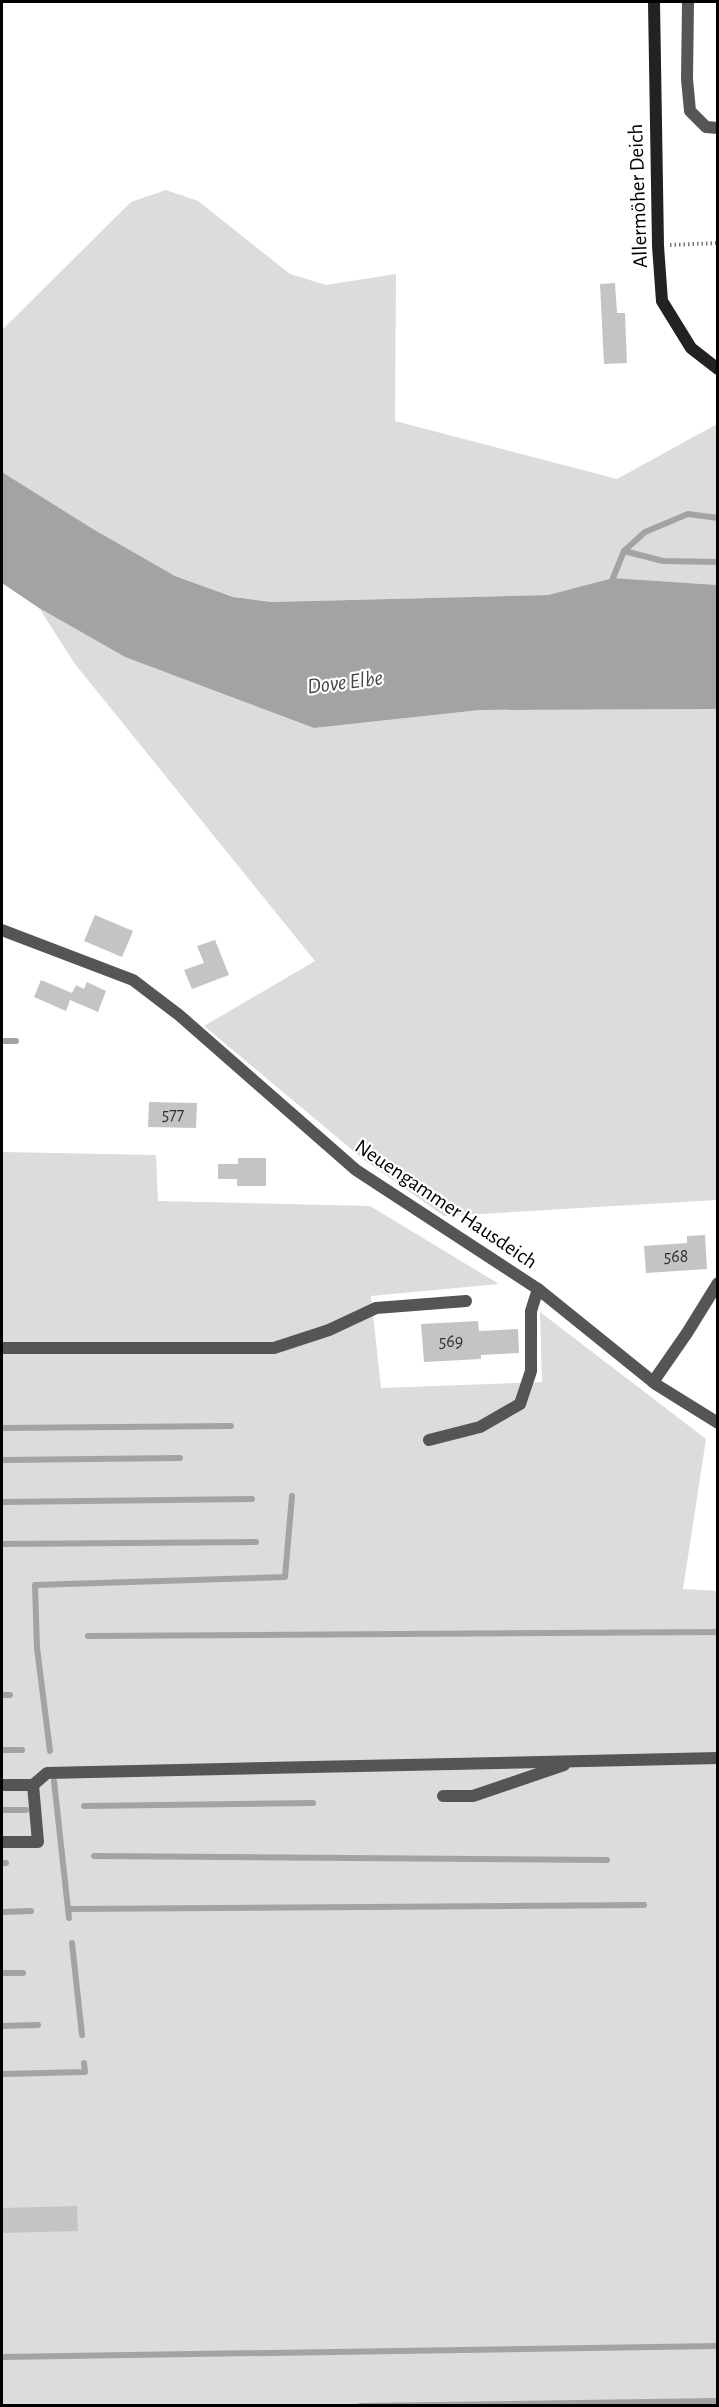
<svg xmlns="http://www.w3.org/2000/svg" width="719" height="2407" viewBox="0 0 719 2407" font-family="'Alegreya Sans',sans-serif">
  <rect width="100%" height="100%" fill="#fff"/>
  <g fill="#dcdcdc">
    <path d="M166,190L198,201L290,274L326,285L396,274L395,421L617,479L717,424V585L613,578L548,595L271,602L233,597L175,576L93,529L2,472V330L131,202Z"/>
    <path d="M39,608L125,657L314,728L480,710L717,709V1200L444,1216L363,1159L204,1026L315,961L75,664Z"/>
    <path d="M2,1152L156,1155L158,1201L370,1206L499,1284L371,1296L381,1388L542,1382L540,1312L706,1439L683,1589L718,1591L717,2405H2Z"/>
  </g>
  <path fill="#a3a3a3" d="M2,472L93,529L175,576L233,597L271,602L548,595L613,578L717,585V709L480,710L314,728L125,657L39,608L2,583Z"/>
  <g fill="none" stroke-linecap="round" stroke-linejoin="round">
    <g stroke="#a3a3a3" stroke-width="6">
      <path d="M624,551L663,561L718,562"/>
      <path d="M613,578L624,551L645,532L688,514L718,518"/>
      <path d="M2,1041H16"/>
      <path d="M2,1428L231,1426"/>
      <path d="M2,1460L180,1458"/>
      <path d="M2,1502L252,1499"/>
      <path d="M2,1544L256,1542"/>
      <path d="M88,1636L718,1632"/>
      <path d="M2,1695H10"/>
      <path d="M2,1750H22"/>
      <path d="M50,1751L37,1648L35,1585L285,1577L292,1496"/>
      <path d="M54,1781L69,1918"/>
      <path d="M84,1806L313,1803"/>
      <path d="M2,1810H26"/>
      <path d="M94,1856L607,1860"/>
      <path d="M2,1863H6"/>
      <path d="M69,1909L644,1905"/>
      <path d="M2,1912L31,1911"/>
      <path d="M72,1943L82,2035"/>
      <path d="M2,1973H23"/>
      <path d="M2,2026L38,2025"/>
      <path d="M2,2074L85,2072L84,2063"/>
      <path d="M2,2357L718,2346"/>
      <path d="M360,2406L718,2401"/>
    </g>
  </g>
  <g fill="#c4c4c4">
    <path d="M615,283L617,313H625L627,363L604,364L600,284Z"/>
    <path d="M95,915L133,931L122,957L84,941Z"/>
    <path d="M215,940L229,975L192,989L184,970L204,963L197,946Z"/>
    <path d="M41,980L72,993L76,985L84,989L87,982L106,991L98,1012L70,1000L66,1011L34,997Z"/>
    <path d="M149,1102L197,1103L196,1128L148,1127Z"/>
    <path d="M238,1158H266V1186H237V1179H218V1164H238Z"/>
    <path d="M705,1235L707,1269L646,1273L644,1246L687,1243V1236Z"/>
    <path d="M478,1321L479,1331L518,1329L519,1353L481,1355V1359L424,1362L421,1324Z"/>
    <path d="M77,2206L78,2231L2,2233V2208Z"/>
  </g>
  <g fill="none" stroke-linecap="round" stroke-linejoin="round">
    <path stroke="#777" stroke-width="4" stroke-dasharray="1.5 3" stroke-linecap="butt" d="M670,245L718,243"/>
    <g stroke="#555" stroke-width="12">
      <path d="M688,2L687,79L690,111L706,127L718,128"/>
      <path d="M2,1348H274L329,1330L376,1308L466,1301"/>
      <path d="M653,1382L687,1333L718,1283"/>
      <path d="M429,1440L480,1427L520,1404L531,1371V1311L538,1289"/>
      <path d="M2,1785H33L47,1773L718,1758"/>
      <path d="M443,1796H473L564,1765"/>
      <path d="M2,1842H38L33,1785"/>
    </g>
    <path stroke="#555" stroke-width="12" d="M2,930L133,980L179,1015L356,1170L538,1289L657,1385L718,1423"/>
    <path stroke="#222" stroke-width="12" d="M654,2L658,246L662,301L691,348L718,369"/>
  </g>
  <g text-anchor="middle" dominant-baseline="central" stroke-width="4.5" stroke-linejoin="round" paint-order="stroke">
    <g font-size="18" fill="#313131">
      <text x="173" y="1115">577</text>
      <text x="676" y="1257">568</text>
      <text x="451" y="1342">569</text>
    </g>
    <g font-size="21" fill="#000" stroke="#fff">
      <text transform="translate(638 196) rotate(-92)">Allermöher Deich</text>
      <text transform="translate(446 1204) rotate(34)">Neuengammer Hausdeich</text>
    </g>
    <g font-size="22" font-style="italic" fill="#444" stroke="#fff">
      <text transform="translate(345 682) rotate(-7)">Dove Elbe</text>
    </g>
  </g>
  <rect width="719" height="2407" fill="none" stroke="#000000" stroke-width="6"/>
</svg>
